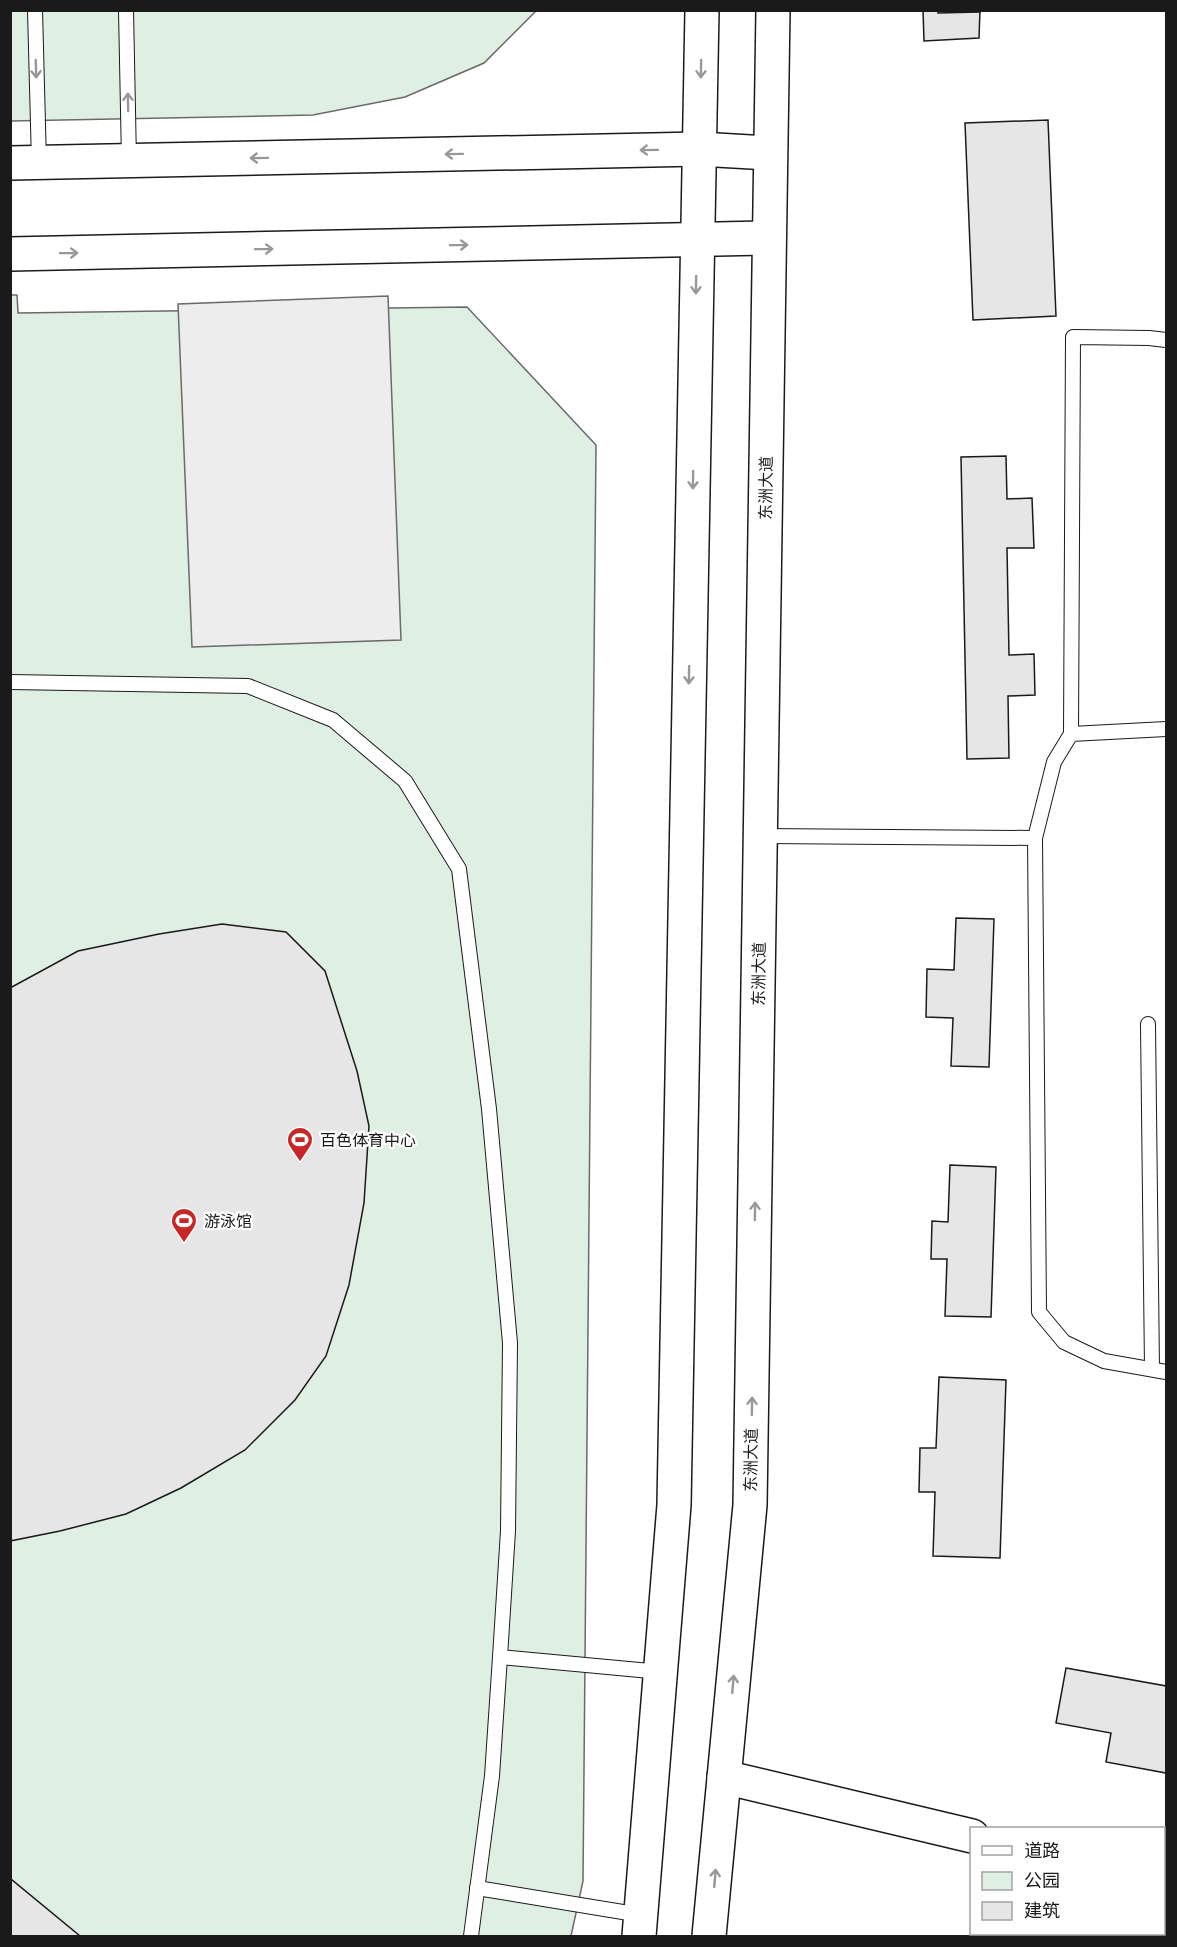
<svg xmlns="http://www.w3.org/2000/svg" width="1177" height="1947" viewBox="0 0 1177 1947" font-family="Raleway,'Noto Sans SC',sans-serif">
  <rect width="100%" height="100%" fill="#fff"/>
  <g fill="#e0efe3" stroke="#6a6a6a" stroke-width="1.5">
    <path d="M10,11H536L484,63L405,97L313,115L11,121Z"/>
    <path d="M10,295H17L18,313L467,307L596,445L583,1881L571,1936H11Z"/>
  </g>
  <path fill="#ededed" stroke="#6a6a6a" stroke-width="1.5" d="M388,296L401,640L192,647L178,304Z"/>
  <g fill="#e6e6e6" stroke="#1a1a1a" stroke-width="1.5">
    <path d="M923,10H980L979,38L924,41Z"/>
    <path d="M938,10H980V12L938,13Z"/>
    <path d="M1048,120L1056,316L973,320L965,123Z"/>
    <path d="M1006,456L1007,499L1032,498L1034,548H1007L1009,655L1034,654L1035,695L1008,696L1009,758L967,759L961,457Z"/>
    <path d="M956,918L994,919L989,1067L951,1066L953,1018L926,1017L927,969L954,970Z"/>
    <path d="M222,924L286,932L325,971L357,1071L369,1126L364,1203L349,1285L326,1356L295,1400L245,1450L181,1488L126,1514L60,1531L10,1541V988L78,951L159,934Z"/>
    <path d="M950,1165L996,1167L991,1317L945,1316L947,1259H931L932,1221L948,1222Z"/>
    <path d="M939,1377L1006,1380L1000,1558L933,1556L935,1492H919L920,1448H936Z"/>
    <path d="M1066,1668L1166,1686V1773L1106,1762L1111,1733L1056,1723Z"/>
    <path d="M10,1879L12,1880L80,1936H10Z"/>
  </g>
  <g fill="none" stroke-linecap="round" stroke-linejoin="round">
    <defs>
      <g id="lane">
        <path d="M35,10L39,163"/>
        <path d="M126,10L129,161"/>
        <path d="M10,682L248,686L333,720L405,781L459,869L489,1109L510,1343L508,1531L500,1657L492,1776L471,1936"/>
        <path d="M1166,729L1071,734L1054,762L1035,838L1039,1312L1064,1342L1104,1361L1166,1372"/>
        <path d="M1071,734L1073,337L1149,338L1166,340"/>
        <path d="M761,836L1035,838"/>
        <path d="M1148,1024L1152,1369"/>
        <path d="M500,1657L661,1672"/>
        <path d="M477,1888L641,1915"/>
      </g>
      <g id="secondary">
        <path d="M10,163L699,149L770,153"/>
        <path d="M10,254L769,238"/>
        <path d="M724,1777L972,1836"/>
        <path d="M1164,1882L1166,1883"/>
      </g>
      <g id="primary">
        <path d="M639,1936L674,1505L702,10"/>
        <path d="M709,1936L750,1505L773,10"/>
      </g>
    </defs>
    <use href="#lane" stroke="#1a1a1a" stroke-width="16"/>
    <use href="#secondary" stroke="#1a1a1a" stroke-width="36"/>
    <use href="#primary" stroke="#1a1a1a" stroke-width="36"/>
    <use href="#lane" stroke="#fff" stroke-width="14"/>
    <use href="#secondary" stroke="#fff" stroke-width="33"/>
    <use href="#primary" stroke="#fff" stroke-width="33"/>
  </g>
  <defs><path id="oneway-shaft" d="M-6 0H5M1.5-3L5.5 0L1.5 3" fill="none" stroke-width="1.6" stroke-linecap="round" stroke-linejoin="round" transform="scale(1.5)"/></defs>
  <g stroke="#989898">
    <use href="#oneway-shaft" transform="translate(36 69) rotate(88)"/>
    <use href="#oneway-shaft" transform="translate(701 69) rotate(91)"/>
    <use href="#oneway-shaft" transform="translate(128 102) rotate(-91)"/>
    <use href="#oneway-shaft" transform="translate(649 150) rotate(179)"/>
    <use href="#oneway-shaft" transform="translate(454 154) rotate(179)"/>
    <use href="#oneway-shaft" transform="translate(259 158) rotate(179)"/>
    <use href="#oneway-shaft" transform="translate(459 245) rotate(-1)"/>
    <use href="#oneway-shaft" transform="translate(264 249) rotate(-1)"/>
    <use href="#oneway-shaft" transform="translate(69 253) rotate(-1)"/>
    <use href="#oneway-shaft" transform="translate(696 285) rotate(91)"/>
    <use href="#oneway-shaft" transform="translate(693 480) rotate(91)"/>
    <use href="#oneway-shaft" transform="translate(689 675) rotate(91)"/>
    <use href="#oneway-shaft" transform="translate(755 1211) rotate(-89)"/>
    <use href="#oneway-shaft" transform="translate(752 1406) rotate(-89)"/>
    <use href="#oneway-shaft" transform="translate(733 1684) rotate(-85)"/>
    <use href="#oneway-shaft" transform="translate(715 1878) rotate(-85)"/>
  </g>
  <defs>
    <symbol id="stadium-pin" viewBox="-11 -11 22 30"><path d="M0 17L-7.5 6A9.5 9.5 0 1 1 7.5 6Z" fill="#c62828" stroke="#fff"/><path d="M0-5a6.5 5 0 1 0 0 10a6.5 5 0 1 0 0-10ZM-3.5-1.8h7v3.6h-7Z" fill="#fff"/></symbol>
  </defs>
  <g fill-rule="evenodd">
    <use href="#stadium-pin" x="285" y="1125" width="30" height="40"/>
    <use href="#stadium-pin" x="169" y="1206" width="30" height="40"/>
  </g>
  <g text-anchor="middle" dominant-baseline="central" stroke-width="4.5" stroke-linejoin="round" paint-order="stroke">
    <g font-size="16" fill="#1a1a1a" stroke="#fff">
      <text transform="translate(766 488) rotate(-89)">东洲大道</text>
      <text transform="translate(759 974) rotate(-89)">东洲大道</text>
      <text transform="translate(751 1460) rotate(-89)">东洲大道</text>
    </g>
    <g font-size="16" fill="#1a1a1a" stroke="#fff" text-anchor="start">
      <text x="320" y="1140">百色体育中心</text>
      <text x="204" y="1221">游泳馆</text>
    </g>
  </g>
  <rect width="1177" height="1947" fill="none" stroke="#1a1a1a" stroke-width="24"/>
  <rect x="970" y="1827" width="195" height="108" fill="#ffffff" stroke="#a3a3a3" stroke-width="1.5"/>
  <rect x="982" y="1846" width="30" height="9" fill="#ffffff" stroke="#a3a3a3" stroke-width="1.5"/>
  <text x="1024" y="1857" font-size="18" fill="#1a1a1a">道路</text>
  <rect x="982" y="1872" width="30" height="18" fill="#e0efe3" stroke="#a3a3a3" stroke-width="1.5"/>
  <text x="1024" y="1887" font-size="18" fill="#1a1a1a">公园</text>
  <rect x="982" y="1902" width="30" height="18" fill="#e6e6e6" stroke="#a3a3a3" stroke-width="1.5"/>
  <text x="1024" y="1917" font-size="18" fill="#1a1a1a">建筑</text>
</svg>
